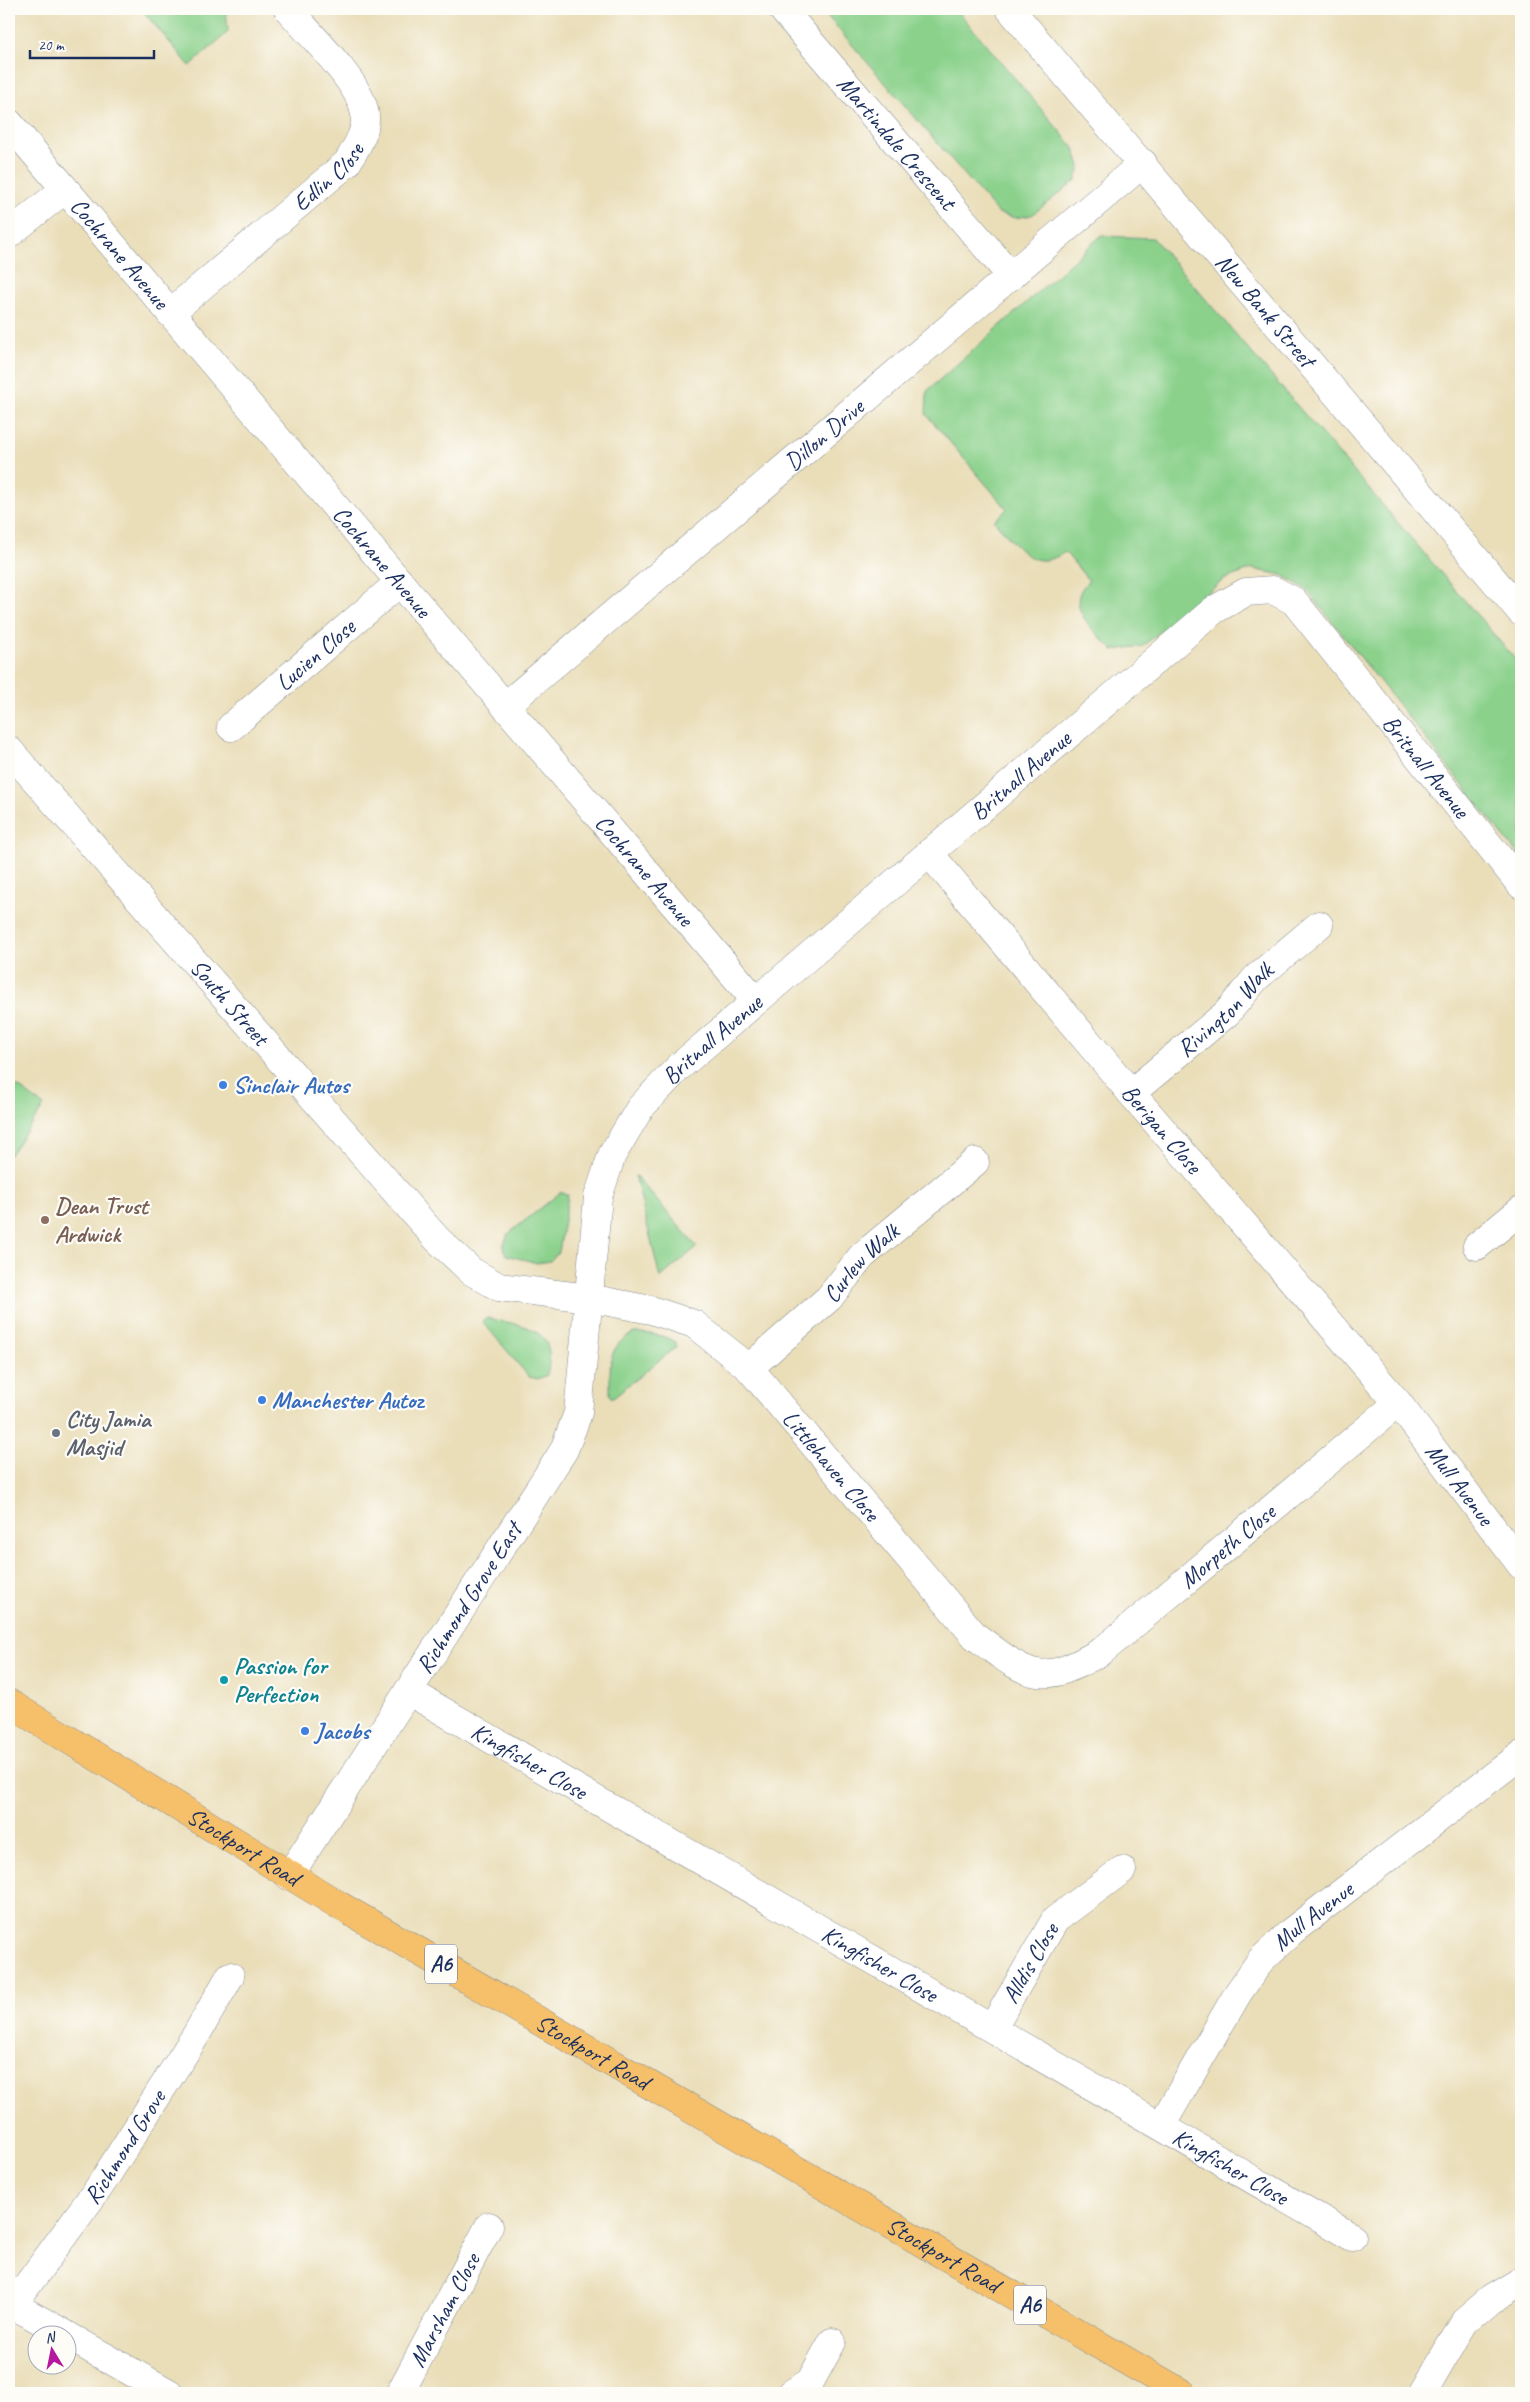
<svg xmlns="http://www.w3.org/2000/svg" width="1530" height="2402" viewBox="0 0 1530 2402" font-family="Caveat,sans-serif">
  <rect width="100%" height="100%" fill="#fdfcf7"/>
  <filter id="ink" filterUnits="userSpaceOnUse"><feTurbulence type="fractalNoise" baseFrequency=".02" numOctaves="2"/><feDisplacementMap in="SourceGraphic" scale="10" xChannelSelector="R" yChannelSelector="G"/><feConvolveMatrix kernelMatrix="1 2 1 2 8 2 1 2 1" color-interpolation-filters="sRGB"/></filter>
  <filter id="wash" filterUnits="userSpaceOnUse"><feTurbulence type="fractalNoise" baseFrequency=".0096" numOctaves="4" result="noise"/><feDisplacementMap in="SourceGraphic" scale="20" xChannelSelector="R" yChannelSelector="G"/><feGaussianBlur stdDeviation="1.12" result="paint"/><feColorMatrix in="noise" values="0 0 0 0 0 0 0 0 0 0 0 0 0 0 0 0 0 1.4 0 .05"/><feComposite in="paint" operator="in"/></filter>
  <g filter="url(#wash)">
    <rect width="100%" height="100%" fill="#eadeb9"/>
    <g fill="#8bd18c" stroke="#538075">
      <path d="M141,9H226L228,32L190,66Z"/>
      <path d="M821,9H956L1074,148L1080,166L1076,180L1032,215L1015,218L998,213Z"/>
      <path d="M1101,236L1153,238L1521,666V858L1306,589L1282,575L1252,569L1223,580L1143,646L1113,650C1095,631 1061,605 1089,581L1065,552C1031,575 1016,544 994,521L1007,509L926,414L927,391Z"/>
      <path d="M9,1080L44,1106L9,1156Z"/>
      <path d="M635,1175L697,1247L660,1278Z"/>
      <path d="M561,1192L568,1195L559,1252L550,1261L537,1263L506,1255L503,1247L508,1234Z"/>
      <path d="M487,1318C523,1326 559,1326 547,1375L538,1379L529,1377L482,1321Z"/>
      <path d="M634,1333C649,1333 663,1335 676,1342V1347L612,1398L610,1394C611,1366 605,1347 634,1333Z"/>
    </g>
  </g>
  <g filter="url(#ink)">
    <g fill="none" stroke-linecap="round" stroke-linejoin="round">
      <defs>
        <g id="street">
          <path id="s1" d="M782,9L1011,276"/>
          <path id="s2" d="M1010,9L1521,612"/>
          <path id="s3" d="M9,123L756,1001"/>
          <path d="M9,234L65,189"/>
          <path id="s4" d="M170,313L347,163C356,148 369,129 364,110C357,79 309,34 288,9"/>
          <path id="s5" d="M505,706L1143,163"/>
          <path id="s6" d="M231,727L400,582"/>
          <path id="s7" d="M9,750L437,1239L471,1271L499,1287L589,1298L651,1310L694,1324L749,1368L975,1636C1030,1677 1039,1688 1102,1651L1398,1403"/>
          <path id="s8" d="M929,853L1131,1093L1398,1403L1521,1565"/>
          <path id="s9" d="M1131,1093L1227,1013L1256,978L1319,925"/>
          <path d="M1477,1246L1521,1210"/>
          <path id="s10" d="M749,1368L829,1298L862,1256L975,1162"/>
          <path id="s11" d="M408,1691L1352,2237"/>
          <path id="s12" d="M289,1876L564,1450L578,1413L598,1197L612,1155L640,1108L679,1067L1214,610L1246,592L1273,590L1294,601L1521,885"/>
          <path id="s13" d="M993,2027L1055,1920L1122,1870"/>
          <path id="s14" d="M1161,2126L1238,1993L1261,1960L1292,1931L1521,1755"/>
          <path d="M13,2305L65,2334"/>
          <path id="s15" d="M9,2310L100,2186L196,2035L230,1976"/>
          <path d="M68,2336L169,2393"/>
          <path id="s16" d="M400,2393L489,2226"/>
          <path d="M792,2393L810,2382L832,2342"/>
          <path d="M1423,2393L1464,2322L1491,2299L1521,2281"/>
        </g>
        <g id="highway">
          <path id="s17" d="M9,1703L337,1904L1182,2393"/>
        </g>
      </defs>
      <use href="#street" stroke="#82868c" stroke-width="29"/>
      <use href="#highway" stroke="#82868c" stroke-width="29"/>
      <use href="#street" stroke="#fff" stroke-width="28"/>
      <use href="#highway" stroke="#f6c06b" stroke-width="28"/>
    </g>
  </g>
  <g fill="#3f7fe0" stroke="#fdfcf7" stroke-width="2">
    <circle cx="223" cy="1085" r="5"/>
    <circle cx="262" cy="1400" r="5"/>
    <circle cx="305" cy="1731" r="5"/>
  </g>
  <circle fill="#8d6e63" stroke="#fdfcf7" stroke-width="2" cx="45" cy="1220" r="5"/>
  <circle fill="#6b7280" stroke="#fdfcf7" stroke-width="2" cx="56" cy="1433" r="5"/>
  <circle fill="#0f9aa8" stroke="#fdfcf7" stroke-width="2" cx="224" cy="1680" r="5"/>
  <g text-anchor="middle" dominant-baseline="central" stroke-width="4.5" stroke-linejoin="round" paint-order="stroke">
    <g fill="#fdfcf7" stroke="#5f6c8c" stroke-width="1">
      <rect x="425" y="1944.5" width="32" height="39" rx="4"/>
      <rect x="1014" y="2285.5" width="32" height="39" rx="4"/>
    </g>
    <g font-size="22" font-weight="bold" fill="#1b2f5e">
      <text x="441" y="1964">A6</text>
      <text x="1030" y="2305">A6</text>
    </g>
    <g font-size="24" fill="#1b2f5e" stroke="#fdfcf7">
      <text stroke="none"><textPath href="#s1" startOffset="176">Martindale Crescent</textPath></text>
      <text stroke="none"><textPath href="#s4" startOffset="209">Edlin Close</textPath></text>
      <text stroke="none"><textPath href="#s3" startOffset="171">Cochrane Avenue</textPath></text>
      <text stroke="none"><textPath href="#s2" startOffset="395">New Bank Street</textPath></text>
      <text stroke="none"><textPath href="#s5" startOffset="419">Dillon Drive</textPath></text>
      <text stroke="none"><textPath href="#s3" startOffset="576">Cochrane Avenue</textPath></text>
      <text stroke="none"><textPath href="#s6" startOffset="111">Lucien Close</textPath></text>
      <text stroke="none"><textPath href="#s12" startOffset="1922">Britnall Avenue</textPath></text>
      <text stroke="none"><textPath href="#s12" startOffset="1368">Britnall Avenue</textPath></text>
      <text stroke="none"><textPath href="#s3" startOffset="981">Cochrane Avenue</textPath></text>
      <text stroke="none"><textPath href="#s7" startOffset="335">South Street</textPath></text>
      <text stroke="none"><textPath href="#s9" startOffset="126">Rivington Walk</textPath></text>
      <text stroke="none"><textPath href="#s12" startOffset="962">Britnall Avenue</textPath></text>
      <text stroke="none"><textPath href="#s8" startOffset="361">Berigan Close</textPath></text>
      <text stroke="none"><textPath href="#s10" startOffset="154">Curlew Walk</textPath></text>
      <text stroke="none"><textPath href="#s7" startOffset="1126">Littlehaven Close</textPath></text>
      <text stroke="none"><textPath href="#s8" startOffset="825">Mull Avenue</textPath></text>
      <text stroke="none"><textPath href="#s7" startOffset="1655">Morpeth Close</textPath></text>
      <text stroke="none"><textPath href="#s12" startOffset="331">Richmond Grove East</textPath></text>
      <text stroke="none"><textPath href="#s11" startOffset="140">Kingfisher Close</textPath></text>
      <text stroke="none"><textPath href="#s17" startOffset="275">Stockport Road</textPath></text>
      <text stroke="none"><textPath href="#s14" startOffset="262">Mull Avenue</textPath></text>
      <text stroke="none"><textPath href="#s11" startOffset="545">Kingfisher Close</textPath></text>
      <text stroke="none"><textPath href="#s13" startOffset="74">Alldis Close</textPath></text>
      <text stroke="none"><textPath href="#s17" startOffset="680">Stockport Road</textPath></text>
      <text stroke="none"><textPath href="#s15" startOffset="200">Richmond Grove</textPath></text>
      <text stroke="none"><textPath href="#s11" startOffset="950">Kingfisher Close</textPath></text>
      <text stroke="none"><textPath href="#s17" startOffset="1085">Stockport Road</textPath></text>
      <text stroke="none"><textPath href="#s16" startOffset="94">Marsham Close</textPath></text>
    </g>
    <g font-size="24" font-weight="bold" fill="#366cbe" stroke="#fdfcf7" text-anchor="start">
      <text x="233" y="1085">Sinclair Autos</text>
      <text x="272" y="1400">Manchester Autoz</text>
      <text x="315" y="1731">Jacobs</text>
    </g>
    <g font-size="24" font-weight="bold" fill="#785e54" stroke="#fdfcf7" text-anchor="start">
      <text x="55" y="1206">Dean Trust<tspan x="55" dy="28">Ardwick</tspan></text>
    </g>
    <g font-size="24" font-weight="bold" fill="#5b616d" stroke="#fdfcf7" text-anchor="start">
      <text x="66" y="1419">City Jamia<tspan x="66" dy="28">Masjid</tspan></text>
    </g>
    <g font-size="24" font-weight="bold" fill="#0d838f" stroke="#fdfcf7" text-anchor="start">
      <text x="234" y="1666">Passion for<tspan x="234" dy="28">Perfection</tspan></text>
    </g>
  </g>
  <rect width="1530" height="2402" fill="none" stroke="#fdfcf7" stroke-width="30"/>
  <g transform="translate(52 2350) rotate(350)"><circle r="24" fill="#fdfcf7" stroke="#a3aaba"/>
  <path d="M0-4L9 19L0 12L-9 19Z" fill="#b5179e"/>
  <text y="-8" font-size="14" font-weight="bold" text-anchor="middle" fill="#1b2f5e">N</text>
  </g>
  <path d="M30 50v8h124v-8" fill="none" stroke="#1b2f5e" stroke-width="2.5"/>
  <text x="38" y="50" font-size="15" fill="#1b2f5e" stroke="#fdfcf7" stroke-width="4" paint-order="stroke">20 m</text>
</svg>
